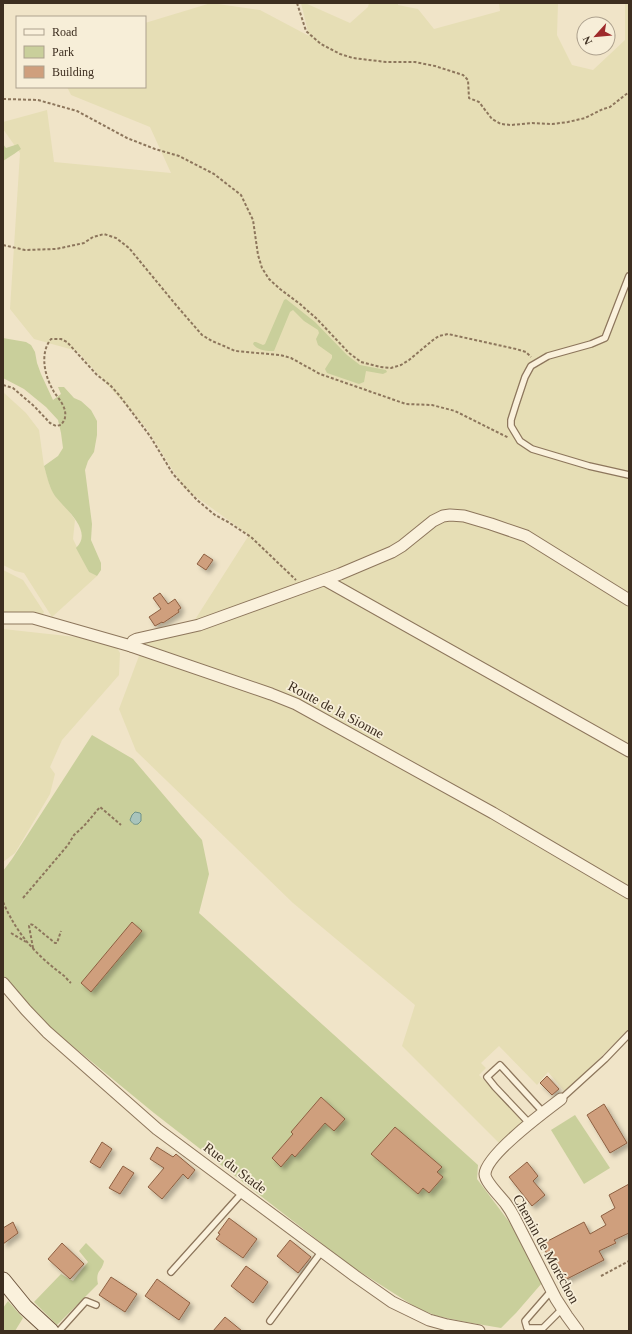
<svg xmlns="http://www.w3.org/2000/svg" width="632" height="1334" viewBox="0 0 632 1334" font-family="Georgia,serif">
  <defs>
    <filter id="shadow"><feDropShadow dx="3.5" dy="3.5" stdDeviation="2" flood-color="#0004"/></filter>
  </defs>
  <rect width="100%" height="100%" fill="#f0e4c8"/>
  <g fill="#e6deb5">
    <path d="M211,3L260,10L309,36L301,3H305L350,23L368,7L369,3H398V5L418,9L434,29L500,11L499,3H558L557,35L572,65L593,70L625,40V3H629V1029L565,1092L548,1072L537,1085L499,1046L481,1063L486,1068L479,1075L523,1121L500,1144L402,1046L415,1005L293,903L136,751L119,709L145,640L189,629L249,535L184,488L147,429L77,351L34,339L10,309L20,153L3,129V122L47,110L54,162L171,173L150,127L71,95L67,87H145V23Z"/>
    <path d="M3,392L26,413L39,430L44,466L50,486L55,495L68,510L75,520L73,539L89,572L97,576L52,617L24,573L15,571L3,565Z"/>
    <path d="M3,570L23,580L44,612L42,616L3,614Z"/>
    <path d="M3,629L113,641L120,653L119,675L62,740L50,767L55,774L50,794L15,853L3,862Z"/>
  </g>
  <g fill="#c9cf9b">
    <path d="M3,144L6,148L18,144L21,149L14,154L3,161Z"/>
    <path d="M286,299L315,322L347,355L360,365L386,370L387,372L383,374L366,371L364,382L359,384L327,373L325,369L332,358V355L318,345L316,339L319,333L318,330L304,321L293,310L290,312L274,351C267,351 258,351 253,344L254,342H256L263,345L265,344L284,300Z"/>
    <path d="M3,338L26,342L31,345L35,352L37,363L41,374L53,400L61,394L58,387H64L74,398L81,401L91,410L97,421V435L94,452L88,461L85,470L92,524L91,540L101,563V570L97,576L89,572L76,548C94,531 65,509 55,496C49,487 47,476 44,466L58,456L63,448L61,433L58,420L46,407L24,389L3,378Z"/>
    <path d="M92,735L133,759L202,840L209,874L199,913L478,1165L477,1179L510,1223L542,1283L516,1313L501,1328L466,1322L437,1316L417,1308L351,1266L154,1113L47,1025L3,975V871L12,859Z"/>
    <path d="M575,1115L610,1168L584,1184L551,1130Z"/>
    <path d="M86,1243L104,1261C102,1272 95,1270 98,1284L57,1325L34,1302L61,1274L73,1281L88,1262L79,1251Z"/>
    <path d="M8,1301L23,1318L15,1331H3V1308Z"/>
  </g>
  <path fill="#a9c4bc" stroke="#6f938a" d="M135,812L140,813L141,814V821L138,824C134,825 133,824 130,820L132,815Z"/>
  <g fill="#cf9f7d" stroke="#8d5f41" filter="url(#shadow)">
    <path d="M204,554L213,560L206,570L197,564Z"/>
    <path d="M160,593L168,604L175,599L181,608L178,610L179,612L163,623L162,622L155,626L149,617L161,609L153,598Z"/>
    <path d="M132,922L142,931L91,992L81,983Z"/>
    <path d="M547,1076L559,1089L552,1095L540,1083Z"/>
    <path d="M321,1097L345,1119L334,1131L325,1123L295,1157L292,1154L281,1167L272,1158L293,1134L291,1132Z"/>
    <path d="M604,1104L627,1143L610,1153L587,1115Z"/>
    <path d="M395,1127L442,1167L437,1172L443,1177L429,1193L423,1188L418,1194L371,1154Z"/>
    <path d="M102,1142L112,1149L100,1168L90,1162Z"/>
    <path d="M157,1147L173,1157L176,1154L195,1170L188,1179L183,1174L162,1199L148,1187L164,1168L150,1159Z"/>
    <path d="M527,1162L538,1176L533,1181L545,1195L532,1206L509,1177Z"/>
    <path d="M123,1166L134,1173L120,1194L109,1188Z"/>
    <path d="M629,1184V1233L614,1240L616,1243L599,1251L604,1260L561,1282L542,1244L584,1222L590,1234L606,1225L601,1216L615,1208L609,1195Z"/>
    <path d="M229,1218L257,1239L243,1258L216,1239L220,1234L218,1233Z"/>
    <path d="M13,1222L18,1233L3,1244V1228Z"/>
    <path d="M290,1240L311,1257L298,1273L277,1256Z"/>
    <path d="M62,1243L84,1264L70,1279L48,1259Z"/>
    <path d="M246,1266L268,1282L253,1303L231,1286Z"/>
    <path d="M111,1277L137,1294L125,1312L99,1295Z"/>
    <path d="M157,1279L190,1303L179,1320L145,1296Z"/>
    <path d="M225,1317L242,1331H213Z"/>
  </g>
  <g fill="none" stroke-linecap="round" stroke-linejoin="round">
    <defs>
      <g id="lane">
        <path d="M629,276L605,338L591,344L548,356L531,366L525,377L516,404L511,420V426L520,441L532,449L589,466L629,475"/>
        <path d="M561,1099L605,1059L629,1034"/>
        <path d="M530,1124L495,1087L487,1077L500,1065L543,1112"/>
        <path d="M171,1272L242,1193"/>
        <path d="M552,1290L525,1321L527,1328H543L562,1309"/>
        <path d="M270,1321L322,1251"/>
        <path d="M59,1331L86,1301L96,1305"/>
      </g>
      <g id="street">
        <path d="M325,580L629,751"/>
        <path d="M3,618H33L131,646L271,694L296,704L493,813L629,893"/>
        <path d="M131,646L133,641L137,639L199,625L340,574L392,552L402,546L433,521L443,516L450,515L464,516L491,524L526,536L629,600"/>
        <path d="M3,983L26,1010L47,1032L157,1129L355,1276L392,1302L429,1320L447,1325L479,1331"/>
        <path d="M561,1099C545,1111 486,1155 485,1174C485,1182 501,1197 506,1204C509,1208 512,1213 514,1217L556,1299L567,1316L578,1331"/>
      </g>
      <path id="secondary" d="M3,1280L25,1307L51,1331"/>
    </defs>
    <use href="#lane" stroke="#8d765c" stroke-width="8"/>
    <use href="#street" stroke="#8d765c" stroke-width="13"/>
    <use href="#secondary" stroke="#6f573f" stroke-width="17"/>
    <g stroke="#8d765c" stroke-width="2" stroke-dasharray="3 2" stroke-linecap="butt">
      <path d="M297,3L306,31L321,44L340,54L353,58L386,62H415L435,66L463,75L468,80L469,98L479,102L492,119L501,124L511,125L532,123L552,124L568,122L585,118L603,109L610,107L629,92"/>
      <path d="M3,99L38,100L77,111L127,138L155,149L179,156L214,174L241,195L253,220L258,255L262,268L269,279L280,289L300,304L317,319L349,353L361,362L380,367L391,368L401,365L409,360L433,340L439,336L448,334L516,349L526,352L531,357"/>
      <path d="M3,245L25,250L56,249L84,243L93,237L104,234L116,238L129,248L176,305L202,335L212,341L224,346L235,351L280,355L291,358L320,374L406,404L432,405L455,411L509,438"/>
      <path d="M3,385L13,388L34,406L50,423L56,426L61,425C63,422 65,420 65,417C67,408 59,399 54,392C45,377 39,354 51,339H61L67,342L97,375L110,385L119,395L150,436L173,474L197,500L215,515L228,522L251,537L296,580"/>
      <path d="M23,898L68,845L74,835L84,826L100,807L121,825"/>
      <path d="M3,902C17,934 35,954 63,975C66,977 68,981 71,983"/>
      <path d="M11,933L26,942"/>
      <path d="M33,948L29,926L30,924L33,925L55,943H57L61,931"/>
      <path d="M601,1276L629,1261"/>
    </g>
    <use href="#lane" stroke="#faf1dc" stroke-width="5.5"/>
    <use href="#street" stroke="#faf1dc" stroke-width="11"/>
    <use href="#secondary" stroke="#faf1dc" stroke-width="15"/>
  </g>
  <g text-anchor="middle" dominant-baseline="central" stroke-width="3.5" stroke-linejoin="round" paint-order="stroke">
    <g font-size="14" fill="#3d2e20" stroke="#f7eed8">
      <text transform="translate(336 710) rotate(28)">Route de la Sionne</text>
      <text transform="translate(235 1168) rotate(37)">Rue du Stade</text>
      <text transform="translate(546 1249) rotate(61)">Chemin de Moréchon</text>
    </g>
  </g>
  <rect width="632" height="1334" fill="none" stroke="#3d2e20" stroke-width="8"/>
  <rect x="16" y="16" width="130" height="72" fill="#f7eed8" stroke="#ada18e"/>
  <rect x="24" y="29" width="20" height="6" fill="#faf1dc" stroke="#ada18e"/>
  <text x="52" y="36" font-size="12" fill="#3d2e20">Road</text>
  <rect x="24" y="46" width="20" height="12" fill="#c9cf9b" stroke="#ada18e"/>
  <text x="52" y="56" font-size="12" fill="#3d2e20">Park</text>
  <rect x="24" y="66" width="20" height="12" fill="#cf9f7d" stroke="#ada18e"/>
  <text x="52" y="76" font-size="12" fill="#3d2e20">Building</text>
  <g transform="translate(596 36) rotate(243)"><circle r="19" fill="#f7eed8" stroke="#ada18e"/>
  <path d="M0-3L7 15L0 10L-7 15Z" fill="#9e2a2b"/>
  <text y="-6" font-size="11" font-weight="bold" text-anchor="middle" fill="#3d2e20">N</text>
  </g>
</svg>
